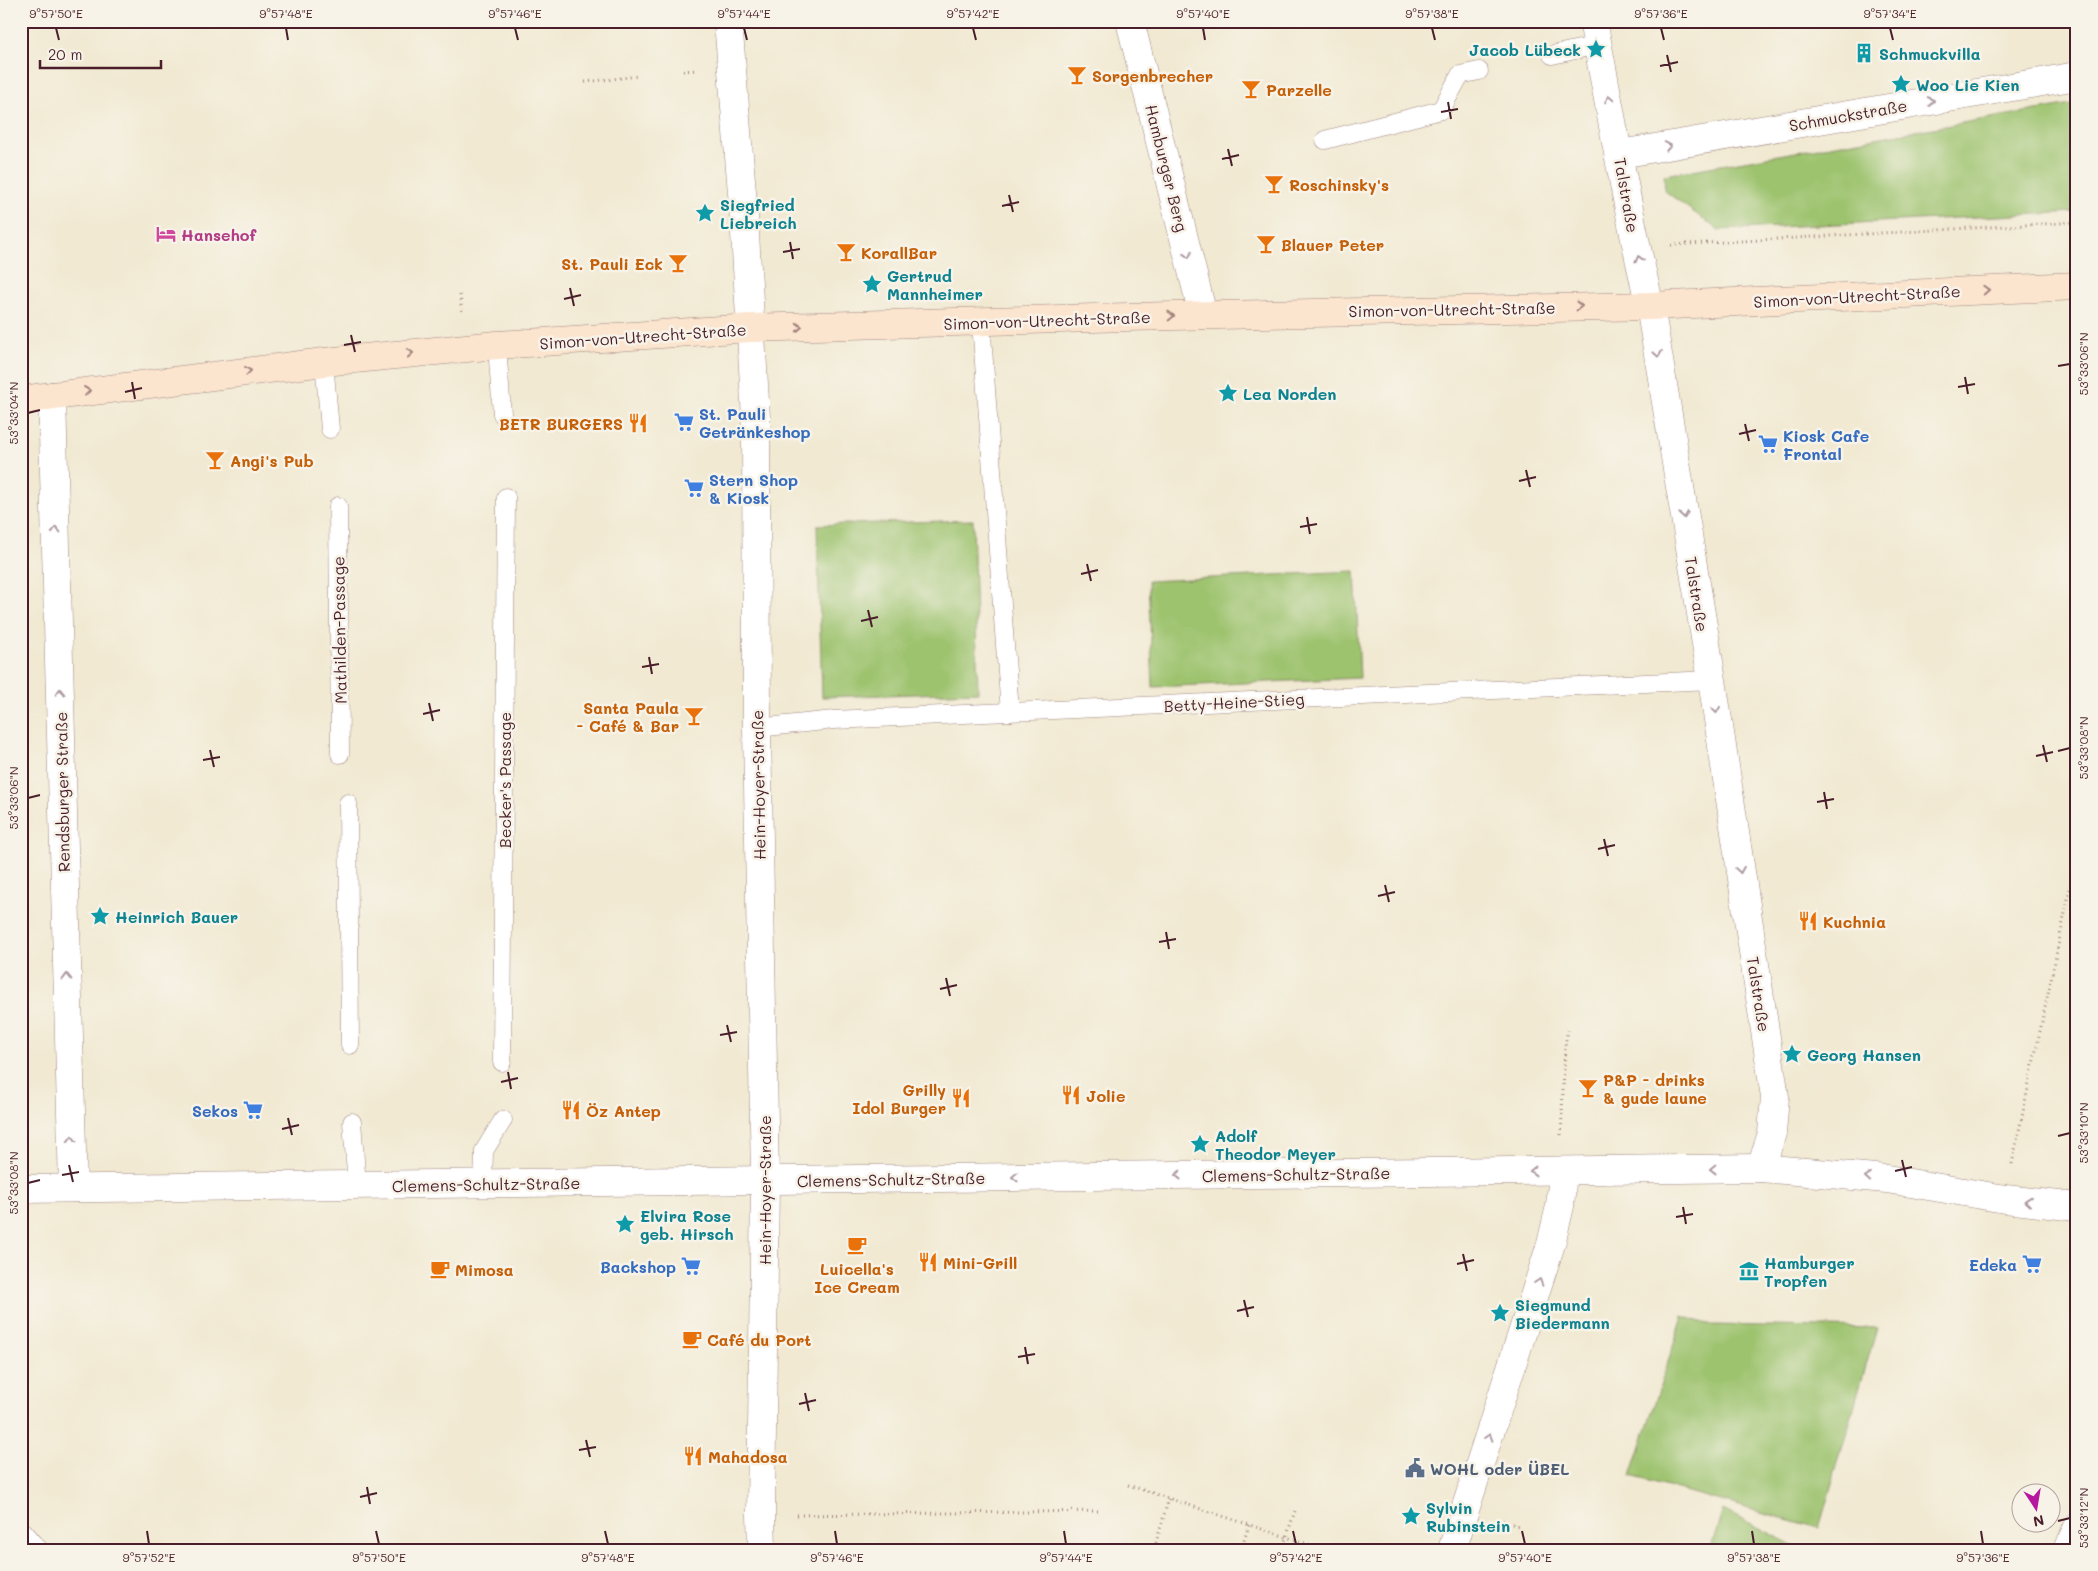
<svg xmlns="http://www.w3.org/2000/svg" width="2098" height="1571" viewBox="0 0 2098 1571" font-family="Mali,sans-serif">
  <rect width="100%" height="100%" fill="#f7f3e8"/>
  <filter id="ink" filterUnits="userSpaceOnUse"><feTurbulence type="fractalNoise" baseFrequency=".02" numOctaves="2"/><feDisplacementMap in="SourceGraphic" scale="10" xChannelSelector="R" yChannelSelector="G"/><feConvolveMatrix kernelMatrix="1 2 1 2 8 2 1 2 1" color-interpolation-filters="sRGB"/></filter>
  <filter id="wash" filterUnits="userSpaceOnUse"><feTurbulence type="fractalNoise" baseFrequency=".0096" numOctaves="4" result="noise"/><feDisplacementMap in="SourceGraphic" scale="20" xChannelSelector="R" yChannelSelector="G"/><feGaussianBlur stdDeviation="1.12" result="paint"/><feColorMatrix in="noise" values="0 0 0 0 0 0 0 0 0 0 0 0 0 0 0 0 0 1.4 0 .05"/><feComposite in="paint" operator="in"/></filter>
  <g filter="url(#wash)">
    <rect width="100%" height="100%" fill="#f1e9d2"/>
    <g fill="#9dc36e" stroke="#74714c">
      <path d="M2077,103V212L1718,230L1665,191L1664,175Z"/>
      <path d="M973,520L978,692L822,697L817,525Z"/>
      <path d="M1355,571L1360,678L1153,687L1148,581Z"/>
      <path d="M1683,1316L1710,1325L1877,1328L1819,1528L1631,1476Z"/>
      <path d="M1723,1510L1802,1550H1710Z"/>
    </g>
  </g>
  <g filter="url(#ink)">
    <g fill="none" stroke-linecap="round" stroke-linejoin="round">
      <defs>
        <g id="service">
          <path d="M1552,55L1598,45"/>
          <path d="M1325,140L1441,110L1460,75L1479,71"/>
          <path d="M981,322L1010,712"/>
          <path d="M497,345L502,414"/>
          <path d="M324,362L330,429"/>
          <path d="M338,506L340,754"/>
          <path d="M757,728L834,720L1712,680"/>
          <path d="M348,803L350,1045"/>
          <path d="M502,1062L506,497"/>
          <path d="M352,1122L357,1185"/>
          <path d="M483,1183L484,1151L503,1120"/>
        </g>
        <g id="minor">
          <path d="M728,21L744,217L756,418L757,728L765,1180L761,1514L762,1550"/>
          <path d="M1130,21L1203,315"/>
          <path d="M1593,21C1612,116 1627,212 1650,306L1712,680L1775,1097L1772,1133L1761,1168"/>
          <path d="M1620,154L2077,76"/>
          <path d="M52,396L73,1188"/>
          <path d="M21,1189L1761,1168L1887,1179L2005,1199L2077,1207"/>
          <path d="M21,1536L33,1550"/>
          <path d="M1452,1550L1551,1244L1560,1206L1563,1171"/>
          <path d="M2068,1550L2077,1528"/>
        </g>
        <path id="secondary" d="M21,400L324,362L497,345L750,328L1127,317L1650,306L2077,286"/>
      </defs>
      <use href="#service" stroke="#9e847e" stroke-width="19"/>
      <use href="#minor" stroke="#9e847e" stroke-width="29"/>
      <use href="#secondary" stroke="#9e847e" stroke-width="29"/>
      <g stroke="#9e847e" stroke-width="3" stroke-dasharray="1 4" stroke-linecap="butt">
        <path d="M683,71L696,70"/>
        <path d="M585,82L639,76"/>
        <path d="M1671,245L2077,222"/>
        <path d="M460,295L462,313"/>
        <path d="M1561,1135L1565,1046L1568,1030"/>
        <path d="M2012,1164L2077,856"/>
        <path d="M1128,1485L1326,1550"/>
        <path d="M797,1515L1099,1511"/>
        <path d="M1498,1519L1518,1526"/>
        <path d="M1156,1543L1169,1498"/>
        <path d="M1583,1547L1593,1550"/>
        <path d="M1241,1550L1249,1525"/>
        <path d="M1282,1550L1296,1508"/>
      </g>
      <use href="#service" stroke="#fff" stroke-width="18"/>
      <use href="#minor" stroke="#fff" stroke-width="28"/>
      <use href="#secondary" stroke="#fce5cf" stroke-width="28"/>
    </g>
    <defs><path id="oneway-chevron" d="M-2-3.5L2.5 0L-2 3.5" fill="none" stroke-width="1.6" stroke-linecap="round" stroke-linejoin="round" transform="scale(1.25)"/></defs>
    <g stroke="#ae9aa0">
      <use href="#oneway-chevron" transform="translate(1609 99) rotate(-101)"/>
      <use href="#oneway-chevron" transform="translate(1931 101) rotate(-10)"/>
      <use href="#oneway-chevron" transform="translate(1668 146) rotate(-10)"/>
      <use href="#oneway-chevron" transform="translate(1188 255) rotate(76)"/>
      <use href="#oneway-chevron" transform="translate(1639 259) rotate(-104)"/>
      <use href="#oneway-chevron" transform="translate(1658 354) rotate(81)"/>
      <use href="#oneway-chevron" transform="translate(1684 515) rotate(81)"/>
      <use href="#oneway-chevron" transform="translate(56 530) rotate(-91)"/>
      <use href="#oneway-chevron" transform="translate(60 692) rotate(-91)"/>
      <use href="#oneway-chevron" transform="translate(1716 710) rotate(82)"/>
      <use href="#oneway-chevron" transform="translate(1740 870) rotate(81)"/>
      <use href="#oneway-chevron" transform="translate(67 977) rotate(-91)"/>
      <use href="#oneway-chevron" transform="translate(72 1139) rotate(-91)"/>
      <use href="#oneway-chevron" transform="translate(1713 1169) rotate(179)"/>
      <use href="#oneway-chevron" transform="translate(1533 1171) rotate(179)"/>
      <use href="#oneway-chevron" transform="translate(1178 1175) rotate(179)"/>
      <use href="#oneway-chevron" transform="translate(1015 1177) rotate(179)"/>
      <use href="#oneway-chevron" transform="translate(1868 1177) rotate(-175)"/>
      <use href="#oneway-chevron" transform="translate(2028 1201) rotate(-174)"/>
      <use href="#oneway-chevron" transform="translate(1539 1282) rotate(-72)"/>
      <use href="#oneway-chevron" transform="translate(1489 1437) rotate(-72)"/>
    </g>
    <g stroke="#a3827d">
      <use href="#oneway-chevron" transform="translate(1986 290) rotate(-3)"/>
      <use href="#oneway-chevron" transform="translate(1579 306) rotate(-1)"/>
      <use href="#oneway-chevron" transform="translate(1171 316) rotate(-1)"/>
      <use href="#oneway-chevron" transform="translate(799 327) rotate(-2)"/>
      <use href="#oneway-chevron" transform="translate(410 353) rotate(-5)"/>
      <use href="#oneway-chevron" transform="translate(248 371) rotate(-7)"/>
      <use href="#oneway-chevron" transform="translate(87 391) rotate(-7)"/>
    </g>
  </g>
  <path fill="none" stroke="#4a1f2b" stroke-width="2" d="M56,28L59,40M286,28L288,40M515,28L518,40M744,28L747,40M973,28L976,40M1203,28L1205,40M1432,28L1435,40M1661,28L1664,40M1890,28L1893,40M1667,55L1671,72M1660,66L1678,62M1448,102L1451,119M1441,112L1458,109M1228,149L1232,166M1222,159L1239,155M1009,195L1013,212M1002,206L1019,202M790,242L793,259M783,252L800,249M570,288L574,306M564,299L581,295M351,335L355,352M344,345L361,342M2058,366L2070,364M1965,377L1968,394M132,382L135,399M1958,387L1975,384M125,392L142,388M28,413L40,410M1745,424L1749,441M1739,434L1756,430M1526,470L1530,487M1519,481L1536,477M1307,517L1310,534M1300,527L1317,524M1087,564L1091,581M1081,574L1098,570M868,610L872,627M861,621L878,617M649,657L652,674M642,667L659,664M429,703L433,721M423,714L440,710M2043,745L2047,762M210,750L214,767M2058,751L2070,748M2036,756L2053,752M203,760L220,757M1824,792L1827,809M28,798L40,795M1817,802L1834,799M1604,839L1608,856M1598,849L1615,845M1385,885L1389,902M1378,896L1395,892M1166,932L1169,949M1159,942L1176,939M946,978L950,996M940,989L957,985M727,1025L731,1042M720,1035L737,1032M508,1072L511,1089M501,1082L518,1078M288,1118L292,1135M282,1129L299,1125M2058,1136L2070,1133M1902,1160L1906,1177M69,1165L73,1182M1895,1171L1912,1167M62,1175L79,1172M28,1183L40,1180M1683,1207L1686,1224M1676,1217L1693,1214M1463,1254L1467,1271M1457,1264L1474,1260M1244,1300L1248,1317M1237,1311L1254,1307M1025,1347L1028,1364M1018,1357L1035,1354M805,1393L809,1411M799,1404L816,1400M586,1440L590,1457M579,1450L596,1447M367,1487L370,1504M360,1497L377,1493M2058,1521L2070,1518M147,1531L149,1544M376,1531L379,1544M605,1531L608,1544M835,1531L837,1544M1064,1531L1066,1544M1293,1531L1296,1544M1522,1531L1525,1544M1752,1531L1754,1544M1981,1531L1983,1544"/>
  <defs>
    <symbol id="sight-bare" viewBox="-9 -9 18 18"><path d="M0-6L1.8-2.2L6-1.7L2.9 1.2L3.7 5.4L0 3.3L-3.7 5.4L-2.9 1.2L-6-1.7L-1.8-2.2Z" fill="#0f9aa8" stroke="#f7f3e8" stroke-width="2.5" paint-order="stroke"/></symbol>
    <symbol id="building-bare" viewBox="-9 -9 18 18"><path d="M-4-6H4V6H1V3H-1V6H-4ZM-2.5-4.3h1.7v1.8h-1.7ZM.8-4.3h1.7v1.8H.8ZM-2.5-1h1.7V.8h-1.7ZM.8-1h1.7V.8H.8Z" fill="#0f9aa8" stroke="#f7f3e8" stroke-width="2.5" paint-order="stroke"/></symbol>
    <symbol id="bar-bare" viewBox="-9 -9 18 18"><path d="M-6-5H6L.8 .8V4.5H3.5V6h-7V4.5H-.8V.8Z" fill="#e8710a" stroke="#f7f3e8" stroke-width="2.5" paint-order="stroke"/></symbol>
    <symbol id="hotel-bare" viewBox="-9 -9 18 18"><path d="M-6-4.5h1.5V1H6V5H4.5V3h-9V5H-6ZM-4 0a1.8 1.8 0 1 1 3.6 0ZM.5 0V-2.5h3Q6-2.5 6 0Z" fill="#d1479c" stroke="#f7f3e8" stroke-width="2.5" paint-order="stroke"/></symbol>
    <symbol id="supermarket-bare" viewBox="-9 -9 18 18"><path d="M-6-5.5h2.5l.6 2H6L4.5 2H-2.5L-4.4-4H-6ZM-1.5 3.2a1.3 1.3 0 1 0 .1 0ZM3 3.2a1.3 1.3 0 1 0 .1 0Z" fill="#3f7fe0" stroke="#f7f3e8" stroke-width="2.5" paint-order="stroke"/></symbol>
    <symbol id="restaurant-bare" viewBox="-9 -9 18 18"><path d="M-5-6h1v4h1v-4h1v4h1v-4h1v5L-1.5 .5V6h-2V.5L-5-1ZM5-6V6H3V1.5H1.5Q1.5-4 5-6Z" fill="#e8710a" stroke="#f7f3e8" stroke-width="2.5" paint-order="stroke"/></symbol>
    <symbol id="cafe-bare" viewBox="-9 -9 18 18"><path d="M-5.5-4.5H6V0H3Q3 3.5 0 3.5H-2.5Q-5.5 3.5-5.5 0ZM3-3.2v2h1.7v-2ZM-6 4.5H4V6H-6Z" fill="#e8710a" stroke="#f7f3e8" stroke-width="2.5" paint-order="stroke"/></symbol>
    <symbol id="museum-bare" viewBox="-9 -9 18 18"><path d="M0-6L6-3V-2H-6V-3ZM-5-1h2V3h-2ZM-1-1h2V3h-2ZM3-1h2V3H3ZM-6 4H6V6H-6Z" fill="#0f9aa8" stroke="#f7f3e8" stroke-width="2.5" paint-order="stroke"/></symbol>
    <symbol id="civic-bare" viewBox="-9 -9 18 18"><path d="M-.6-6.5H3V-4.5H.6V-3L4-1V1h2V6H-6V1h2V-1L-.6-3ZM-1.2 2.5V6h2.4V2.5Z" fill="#5c6f8a" stroke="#f7f3e8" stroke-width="2.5" paint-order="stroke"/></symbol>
  </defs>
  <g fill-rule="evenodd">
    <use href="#sight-bare" x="1582" y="35" width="28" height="28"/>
    <use href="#building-bare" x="1850" y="39" width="28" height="28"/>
    <use href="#bar-bare" x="1063" y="61" width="28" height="28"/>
    <use href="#sight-bare" x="1887" y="70" width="28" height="28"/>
    <use href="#bar-bare" x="1237" y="75" width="28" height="28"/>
    <use href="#bar-bare" x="1260" y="170" width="28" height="28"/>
    <use href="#sight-bare" x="691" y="199" width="28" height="28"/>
    <use href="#hotel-bare" x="152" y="220" width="28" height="28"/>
    <use href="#bar-bare" x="1252" y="230" width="28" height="28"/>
    <use href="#bar-bare" x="832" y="238" width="28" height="28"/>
    <use href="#bar-bare" x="664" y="249" width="28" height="28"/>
    <use href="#sight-bare" x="858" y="270" width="28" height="28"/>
    <use href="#sight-bare" x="1214" y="379" width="28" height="28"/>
    <use href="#supermarket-bare" x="670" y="408" width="28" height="28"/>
    <use href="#restaurant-bare" x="624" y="409" width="28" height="28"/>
    <use href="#supermarket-bare" x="1754" y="430" width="28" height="28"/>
    <use href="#bar-bare" x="201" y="446" width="28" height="28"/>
    <use href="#supermarket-bare" x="680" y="474" width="28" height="28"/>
    <use href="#bar-bare" x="680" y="702" width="28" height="28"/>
    <use href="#sight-bare" x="86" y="902" width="28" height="28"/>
    <use href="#restaurant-bare" x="1794" y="907" width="28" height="28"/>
    <use href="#sight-bare" x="1778" y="1040" width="28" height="28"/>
    <use href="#bar-bare" x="1574" y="1074" width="28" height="28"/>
    <use href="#restaurant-bare" x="1057" y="1081" width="28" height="28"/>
    <use href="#restaurant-bare" x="947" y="1084" width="28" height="28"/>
    <use href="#supermarket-bare" x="239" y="1096" width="28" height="28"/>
    <use href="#restaurant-bare" x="557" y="1096" width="28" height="28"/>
    <use href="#sight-bare" x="1186" y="1130" width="28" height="28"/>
    <use href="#sight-bare" x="611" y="1210" width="28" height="28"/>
    <use href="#cafe-bare" x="843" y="1231" width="28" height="28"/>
    <use href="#restaurant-bare" x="914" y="1248" width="28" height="28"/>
    <use href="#supermarket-bare" x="2018" y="1250" width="28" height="28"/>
    <use href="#supermarket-bare" x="677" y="1252" width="28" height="28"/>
    <use href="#cafe-bare" x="426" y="1255" width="28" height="28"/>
    <use href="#museum-bare" x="1735" y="1257" width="28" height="28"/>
    <use href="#sight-bare" x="1486" y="1299" width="28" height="28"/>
    <use href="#cafe-bare" x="678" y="1325" width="28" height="28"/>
    <use href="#restaurant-bare" x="679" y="1442" width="28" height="28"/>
    <use href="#civic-bare" x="1401" y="1454" width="28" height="28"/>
    <use href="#sight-bare" x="1397" y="1502" width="28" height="28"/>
  </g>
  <g text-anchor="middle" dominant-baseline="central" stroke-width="5" stroke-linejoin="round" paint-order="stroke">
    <g font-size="16" font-weight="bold" fill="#0d838f" stroke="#f7f3e8" text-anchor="start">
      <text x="1581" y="49" text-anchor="end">Jacob Lübeck</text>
      <text x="1879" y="53">Schmuckvilla</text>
      <text x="1916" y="84">Woo Lie Kien</text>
      <text x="720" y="204">Siegfried<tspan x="720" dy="18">Liebreich</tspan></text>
      <text x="887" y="275">Gertrud<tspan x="887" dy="18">Mannheimer</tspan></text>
      <text x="1243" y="393">Lea Norden</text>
      <text x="115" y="916">Heinrich Bauer</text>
      <text x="1807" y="1054">Georg Hansen</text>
      <text x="1215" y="1135">Adolf<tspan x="1215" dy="18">Theodor Meyer</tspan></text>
      <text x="640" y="1215">Elvira Rose<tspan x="640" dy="18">geb. Hirsch</tspan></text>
      <text x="1764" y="1262">Hamburger<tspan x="1764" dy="18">Tropfen</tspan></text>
      <text x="1515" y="1304">Siegmund<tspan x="1515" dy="18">Biedermann</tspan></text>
      <text x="1426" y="1507">Sylvin<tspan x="1426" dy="18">Rubinstein</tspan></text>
    </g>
    <g font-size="16" font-weight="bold" fill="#c56008" stroke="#f7f3e8" text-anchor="start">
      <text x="1092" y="75">Sorgenbrecher</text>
      <text x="1266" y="89">Parzelle</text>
      <text x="1289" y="184">Roschinsky's</text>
      <text x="1281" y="244">Blauer Peter</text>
      <text x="861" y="252">KorallBar</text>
      <text x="663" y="263" text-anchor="end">St. Pauli Eck</text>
      <text x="623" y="423" text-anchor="end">BETR BURGERS</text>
      <text x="230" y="460">Angi's Pub</text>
      <text x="679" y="707" text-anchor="end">Santa Paula<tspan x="679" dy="18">- Café &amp; Bar</tspan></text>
      <text x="1823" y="921">Kuchnia</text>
      <text x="1603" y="1079">P&amp;P - drinks<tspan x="1603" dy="18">&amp; gude laune</tspan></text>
      <text x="946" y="1089" text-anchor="end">Grilly<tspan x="946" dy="18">Idol Burger</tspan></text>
      <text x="1086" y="1095">Jolie</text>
      <text x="586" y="1110">Öz Antep</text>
      <text x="943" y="1262">Mini-Grill</text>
      <text x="857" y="1268" text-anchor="middle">Luicella's<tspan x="857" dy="18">Ice Cream</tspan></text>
      <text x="455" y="1269">Mimosa</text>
      <text x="707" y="1339">Café du Port</text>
      <text x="708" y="1456">Mahadosa</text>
    </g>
    <g font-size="16" fill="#4a1f2b" stroke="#f7f3e8">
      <text transform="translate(1848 115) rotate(-10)">Schmuckstraße</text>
      <text transform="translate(1167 168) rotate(76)">Hamburger Berg</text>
      <text transform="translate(1627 195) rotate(80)">Talstraße</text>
      <text transform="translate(1857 296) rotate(-3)">Simon-von-Utrecht-Straße</text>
      <text transform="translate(1452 309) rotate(-1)">Simon-von-Utrecht-Straße</text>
      <text transform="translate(1047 320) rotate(-2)">Simon-von-Utrecht-Straße</text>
      <text transform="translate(643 336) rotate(-4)">Simon-von-Utrecht-Straße</text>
      <text transform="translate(1697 594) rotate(81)">Talstraße</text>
      <text transform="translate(339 630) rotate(-91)">Mathilden-Passage</text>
      <text transform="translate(1234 702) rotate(-3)">Betty-Heine-Stieg</text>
      <text transform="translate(504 780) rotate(-90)">Becker's Passage</text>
      <text transform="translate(758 785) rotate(-91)">Hein-Hoyer-Straße</text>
      <text transform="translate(62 792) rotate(-91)">Rendsburger Straße</text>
      <text transform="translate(1759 994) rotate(81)">Talstraße</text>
      <text transform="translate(1296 1174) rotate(-1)">Clemens-Schultz-Straße</text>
      <text transform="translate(891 1179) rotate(-1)">Clemens-Schultz-Straße</text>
      <text transform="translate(486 1184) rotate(-1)">Clemens-Schultz-Straße</text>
      <text transform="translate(764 1190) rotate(-90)">Hein-Hoyer-Straße</text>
    </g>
    <g font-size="16" font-weight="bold" fill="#b23c85" stroke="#f7f3e8" text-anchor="start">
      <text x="181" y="234">Hansehof</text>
    </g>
    <g font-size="16" font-weight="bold" fill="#366cbe" stroke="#f7f3e8" text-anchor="start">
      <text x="699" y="413">St. Pauli<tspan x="699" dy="18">Getränkeshop</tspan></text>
      <text x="1783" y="435">Kiosk Cafe<tspan x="1783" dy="18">Frontal</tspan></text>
      <text x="709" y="479">Stern Shop<tspan x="709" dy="18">&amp; Kiosk</tspan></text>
      <text x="238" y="1110" text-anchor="end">Sekos</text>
      <text x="2017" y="1264" text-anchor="end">Edeka</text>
      <text x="676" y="1266" text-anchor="end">Backshop</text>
    </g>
    <g font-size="16" font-weight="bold" fill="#4e5e75" stroke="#f7f3e8" text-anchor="start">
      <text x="1430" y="1468">WOHL oder ÜBEL</text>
    </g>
  </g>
  <rect width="2098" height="1571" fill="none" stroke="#f7f3e8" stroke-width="55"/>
  <g transform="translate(2036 1508) rotate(168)"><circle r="24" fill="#f7f3e8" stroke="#b29e9c"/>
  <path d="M0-4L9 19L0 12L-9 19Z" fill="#b5179e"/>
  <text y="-8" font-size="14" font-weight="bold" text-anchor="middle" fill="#4a1f2b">N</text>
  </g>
  <path d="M40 60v8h121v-8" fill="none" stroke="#4a1f2b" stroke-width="2.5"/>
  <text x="48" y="60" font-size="15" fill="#4a1f2b" stroke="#f7f3e8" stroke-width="4" paint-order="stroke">20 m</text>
  <rect x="28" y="28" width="2042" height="1516" fill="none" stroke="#4a1f2b" stroke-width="2"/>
  <g font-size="12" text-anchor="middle" fill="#4a1f2b">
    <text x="56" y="18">9°57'50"E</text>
    <text x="286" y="18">9°57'48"E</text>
    <text x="515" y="18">9°57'46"E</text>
    <text x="744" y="18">9°57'44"E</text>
    <text x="973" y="18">9°57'42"E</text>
    <text x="1203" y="18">9°57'40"E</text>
    <text x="1432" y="18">9°57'38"E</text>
    <text x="1661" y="18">9°57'36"E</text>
    <text x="1890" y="18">9°57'34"E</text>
    <text transform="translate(2084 364) rotate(-90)" y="4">53°33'06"N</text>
    <text transform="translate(14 413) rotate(-90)" y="4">53°33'04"N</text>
    <text transform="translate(2084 748) rotate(-90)" y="4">53°33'08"N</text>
    <text transform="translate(14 798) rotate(-90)" y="4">53°33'06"N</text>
    <text transform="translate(2084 1133) rotate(-90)" y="4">53°33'10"N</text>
    <text transform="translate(14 1183) rotate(-90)" y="4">53°33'08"N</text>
    <text transform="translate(2084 1518) rotate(-90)" y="4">53°33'12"N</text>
    <text x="149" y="1562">9°57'52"E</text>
    <text x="379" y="1562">9°57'50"E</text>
    <text x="608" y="1562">9°57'48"E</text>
    <text x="837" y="1562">9°57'46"E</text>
    <text x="1066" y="1562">9°57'44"E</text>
    <text x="1296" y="1562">9°57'42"E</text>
    <text x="1525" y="1562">9°57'40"E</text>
    <text x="1754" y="1562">9°57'38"E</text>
    <text x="1983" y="1562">9°57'36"E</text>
  </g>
</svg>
